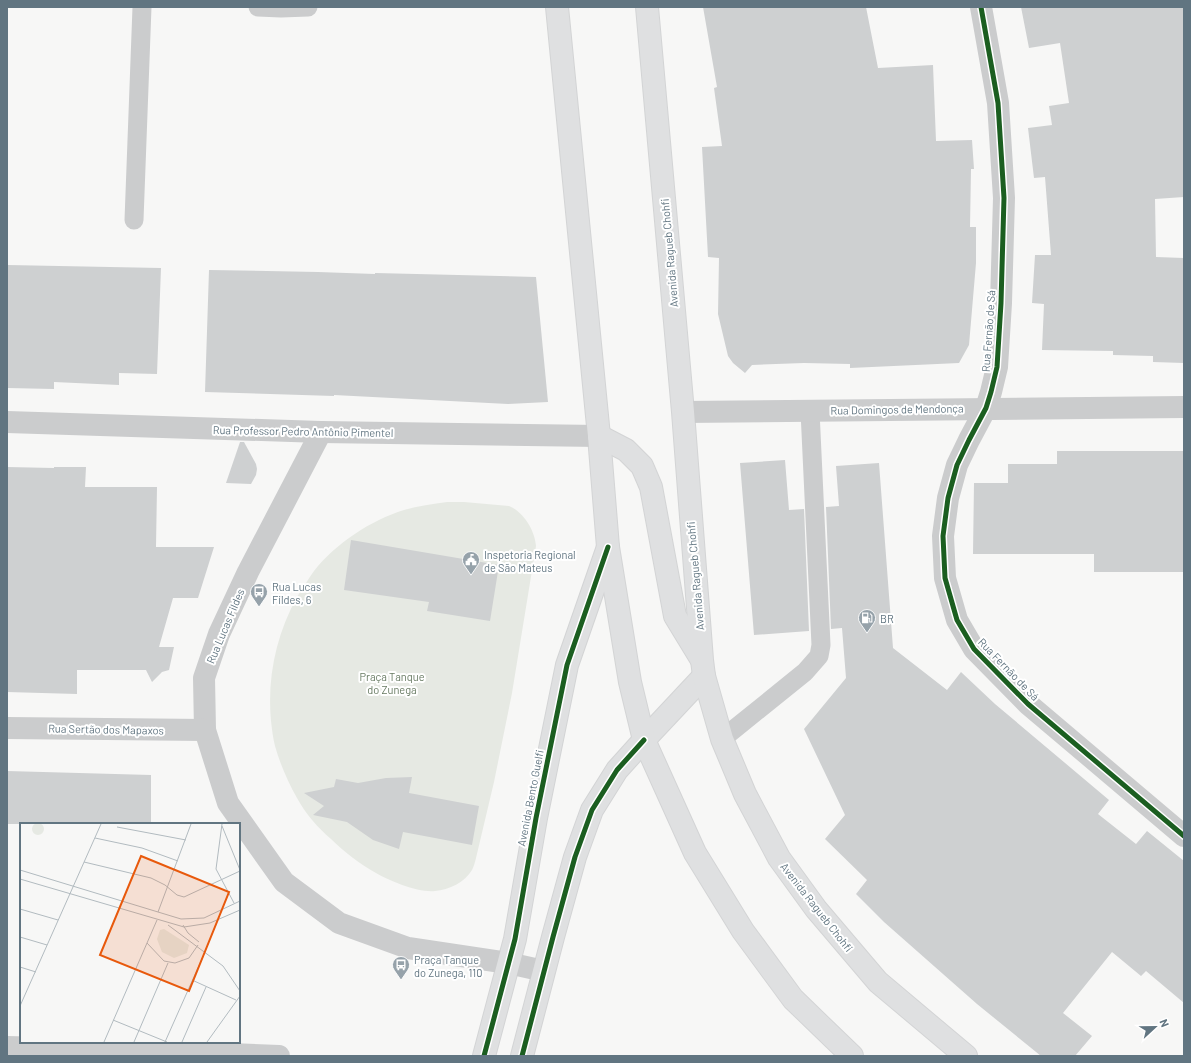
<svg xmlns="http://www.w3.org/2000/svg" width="1191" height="1063" viewBox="0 0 1191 1063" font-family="Barlow,sans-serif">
  <rect width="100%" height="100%" fill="#f7f7f6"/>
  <path fill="#e6e9e3" d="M447,502H464L509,506C524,512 535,531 536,546L512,693L494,782L476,858C475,862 474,866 472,870C465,882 449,890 435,891C419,893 390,881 376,873C360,864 344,852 331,839C318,828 305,813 297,798C288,782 280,764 275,746C273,738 272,730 271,721C267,678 276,635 297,597C303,588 308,579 314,571C335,544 371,520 404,510C418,506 433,504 447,502Z"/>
  <g fill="#ced0d1">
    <path d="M703,7H866L878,68L933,65L936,141L972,140L974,169H971L970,227H976V263L969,345L959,363L850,368V364L804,363L752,365L745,373L733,363L728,356L718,314L719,258L708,257L702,147L722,146L714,88L717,87Z"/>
    <path d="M1021,7H1184V197L1155,199L1156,257L1184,258V363L1153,362V356L1113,355V351L1042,350L1044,304L1032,303L1035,255H1051L1045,177L1034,178L1028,128L1052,125L1049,106L1069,103L1060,43L1029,48Z"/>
    <path d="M8,265L161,268L157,374L119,373V385L54,382V389L7,388Z"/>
    <path d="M209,270L318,272L375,274V273L536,277L548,402L508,404L334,395V396L205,392Z"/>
    <path d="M240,442H244L256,464L257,469L256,475L251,484L226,483Z"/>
    <path d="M1057,451H1184V572H1094V554H973L974,483H1008V464H1057Z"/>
    <path d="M785,460L789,510L804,509L809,631L754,635L740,463Z"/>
    <path d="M879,463L893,648L947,690L961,672L995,704L1109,800L1098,814L1136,844L1147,831L1184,861V1003L1146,971L1141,976L1112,952L1063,1013L1092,1036L1075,1056H1041L977,1004L884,922L856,894L867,880L825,839L845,815L804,729L846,678L842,628L831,629L826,507L839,506L836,466Z"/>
    <path d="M7,467L54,468V467H86L85,487H157L156,547H214L198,598H173L159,647H174L169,670L162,672L152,682L146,670H77V694L7,692Z"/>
    <path d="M351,540L499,565L490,621L427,611L429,602L344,590Z"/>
    <path d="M7,771L151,775V824H7Z"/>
    <path d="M412,777L409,793L479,806L472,845L403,832L399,849L373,840L347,822L313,815L324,806L304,793L334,787L336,779L358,783L386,778Z"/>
  </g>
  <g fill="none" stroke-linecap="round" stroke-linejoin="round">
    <defs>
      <g id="secondary">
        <path d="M484,1056L515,939L536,818L567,665L608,547"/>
        <path d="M522,1056L553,937L575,857L592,810L617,770L644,740L704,676"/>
      </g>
      <g id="primary">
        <path d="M557,7L599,436L608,547L630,682L644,740L695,853L743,931L793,999L852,1056"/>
        <path d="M647,7L683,412L702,660L704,676L722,739L745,794L779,858L816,909L878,982L966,1056"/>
        <path d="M599,436L626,450L642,466L651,487L675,616L700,657"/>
      </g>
    </defs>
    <use href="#secondary" stroke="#d3d4d5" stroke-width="24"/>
    <use href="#primary" stroke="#d3d4d5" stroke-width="24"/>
    <g stroke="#cbcccd" stroke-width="19">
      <path d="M258,7L281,8L308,7"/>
      <path d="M134,220L142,7"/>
      <path d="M722,739L805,672L819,656L821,645L810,411"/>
    </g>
    <g stroke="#cbcccd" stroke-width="22">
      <path d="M981,7L998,103L1004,198L1001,303L997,367L991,392L986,408L969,440L957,465L948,498L943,536L945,578L957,620L974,649L1028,704L1184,836"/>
      <path d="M683,412L1184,407"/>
      <path d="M7,1047L130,1050L279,1056"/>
    </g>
    <g stroke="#cbcccd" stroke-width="22">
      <path d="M7,422L321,432L599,436"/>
      <path d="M321,432L248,572L219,634L204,678L205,730L228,803L284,882L339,923L408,948L508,963L544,971"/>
      <path d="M7,728L205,730"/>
    </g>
    <use href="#secondary" stroke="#dfe0e1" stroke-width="22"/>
    <use href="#primary" stroke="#dfe0e1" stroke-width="22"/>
    <defs>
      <g id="cycleway">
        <path d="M981,7L998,103L1004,198L1001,303L997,367L991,392L986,408L969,440L957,465L948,498L943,536L945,578L957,620L974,649L1028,704L1184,836"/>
        <path d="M484,1056L515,939L536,818L567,665L608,547"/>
        <path d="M522,1056L553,937L575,857L592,810L617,770L644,740"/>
      </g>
    </defs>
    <use href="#cycleway" stroke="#fff" stroke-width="8"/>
    <use href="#cycleway" stroke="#1b5e20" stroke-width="5"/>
  </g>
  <defs>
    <symbol id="civic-pin" viewBox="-11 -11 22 30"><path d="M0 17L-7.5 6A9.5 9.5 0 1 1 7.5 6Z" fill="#96a2aa" stroke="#fff"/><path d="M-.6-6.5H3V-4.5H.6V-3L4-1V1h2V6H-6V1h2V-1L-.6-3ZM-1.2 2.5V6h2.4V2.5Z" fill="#fff"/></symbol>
    <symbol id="bus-pin" viewBox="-11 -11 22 30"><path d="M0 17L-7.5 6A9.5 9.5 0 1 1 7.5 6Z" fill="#96a2aa" stroke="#fff"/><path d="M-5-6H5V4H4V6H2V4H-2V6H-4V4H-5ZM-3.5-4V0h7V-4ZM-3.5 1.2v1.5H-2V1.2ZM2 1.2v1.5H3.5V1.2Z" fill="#fff"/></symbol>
    <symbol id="fuel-pin" viewBox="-11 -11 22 30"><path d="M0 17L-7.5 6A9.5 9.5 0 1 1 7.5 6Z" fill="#96a2aa" stroke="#fff"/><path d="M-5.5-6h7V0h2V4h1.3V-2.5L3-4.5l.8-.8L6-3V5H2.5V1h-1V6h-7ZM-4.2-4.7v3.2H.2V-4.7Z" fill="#fff"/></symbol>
  </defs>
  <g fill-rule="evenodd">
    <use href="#civic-pin" x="461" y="550" width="20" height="27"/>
    <use href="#bus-pin" x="249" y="582" width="20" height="27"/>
    <use href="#fuel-pin" x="857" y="608" width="20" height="27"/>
    <use href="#bus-pin" x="391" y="955" width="20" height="27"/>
  </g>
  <g text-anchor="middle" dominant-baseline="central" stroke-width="4" stroke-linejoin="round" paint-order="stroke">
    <g font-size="11" fill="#617581" stroke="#fff">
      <text transform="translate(669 253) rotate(-95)">Avenida Ragueb Chohfi</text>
      <text transform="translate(988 331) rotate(-86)">Rua Fernão de Sá</text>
      <text transform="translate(897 409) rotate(-1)">Rua Domingos de Mendonça</text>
      <text transform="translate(303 431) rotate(1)">Rua Professor Pedro Antônio Pimentel</text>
      <text transform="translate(695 576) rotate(-95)">Avenida Ragueb Chohfi</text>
      <text transform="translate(225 626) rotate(-67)">Rua Lucas Fildes</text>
      <text transform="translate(1009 669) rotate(46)">Rua Fernão de Sá</text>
      <text transform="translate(106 729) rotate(1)">Rua Sertão dos Mapaxos</text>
      <text transform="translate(530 798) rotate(-79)">Avenida Bento Guelfi</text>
      <text transform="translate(817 907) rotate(52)">Avenida Ragueb Chohfi</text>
    </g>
    <g font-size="11" fill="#617581" stroke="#fff" text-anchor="start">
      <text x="484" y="554">Inspetoria Regional<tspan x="484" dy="13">de São Mateus</tspan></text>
      <text x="272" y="586">Rua Lucas<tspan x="272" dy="13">Fildes, 6</tspan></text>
      <text x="880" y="618">BR</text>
      <text x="414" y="959">Praça Tanque<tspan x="414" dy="13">do Zunega, 110</tspan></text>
    </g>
    <g font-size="11" fill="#667961" stroke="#fff">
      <text x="392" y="676">Praça Tanque<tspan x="392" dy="13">do Zunega</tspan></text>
    </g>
  </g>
  <g transform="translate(20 823)">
    <rect width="220" height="220" fill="#f7f7f6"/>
    <path d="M12 6a6 6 0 1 1 12 0a6 6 0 1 1-12 0ZM144,106L169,122L167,130L154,135L142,129L137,116L140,107Z" fill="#e6e9e3"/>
    <path fill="none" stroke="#b2bbc0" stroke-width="1" d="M202,1L196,46L214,80M202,3L220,47M97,4L166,17M75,15L122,25L158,38M64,39L131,55L145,62L157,72L164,74L220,48M0,47L161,96L184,95L220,78M0,56L164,104L190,100L220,87M0,86L38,97M138,89L171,1M148,102L203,143L220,168M163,102L168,110L179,119M0,114L27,122M127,120L144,138L155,140L169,135L178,122M0,144L16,149M172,157L216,177M0,183L81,1M93,197L147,219M84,219L137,97M114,219L148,140M145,219L185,129M162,219L186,164M187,219L220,173"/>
    <path fill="#e8590c" fill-opacity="0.15" stroke="#e8590c" stroke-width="2" d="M121,33L209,69L169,168L80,132Z"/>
    <rect width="220" height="220" fill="none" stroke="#617581" stroke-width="2"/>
  </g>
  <rect width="1191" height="1063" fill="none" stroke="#617581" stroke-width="16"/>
  <g transform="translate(1155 1027) rotate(68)" stroke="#ffffff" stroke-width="3" paint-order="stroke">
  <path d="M0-3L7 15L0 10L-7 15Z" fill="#617581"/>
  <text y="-6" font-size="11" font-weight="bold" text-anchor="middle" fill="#617581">N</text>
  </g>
</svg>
